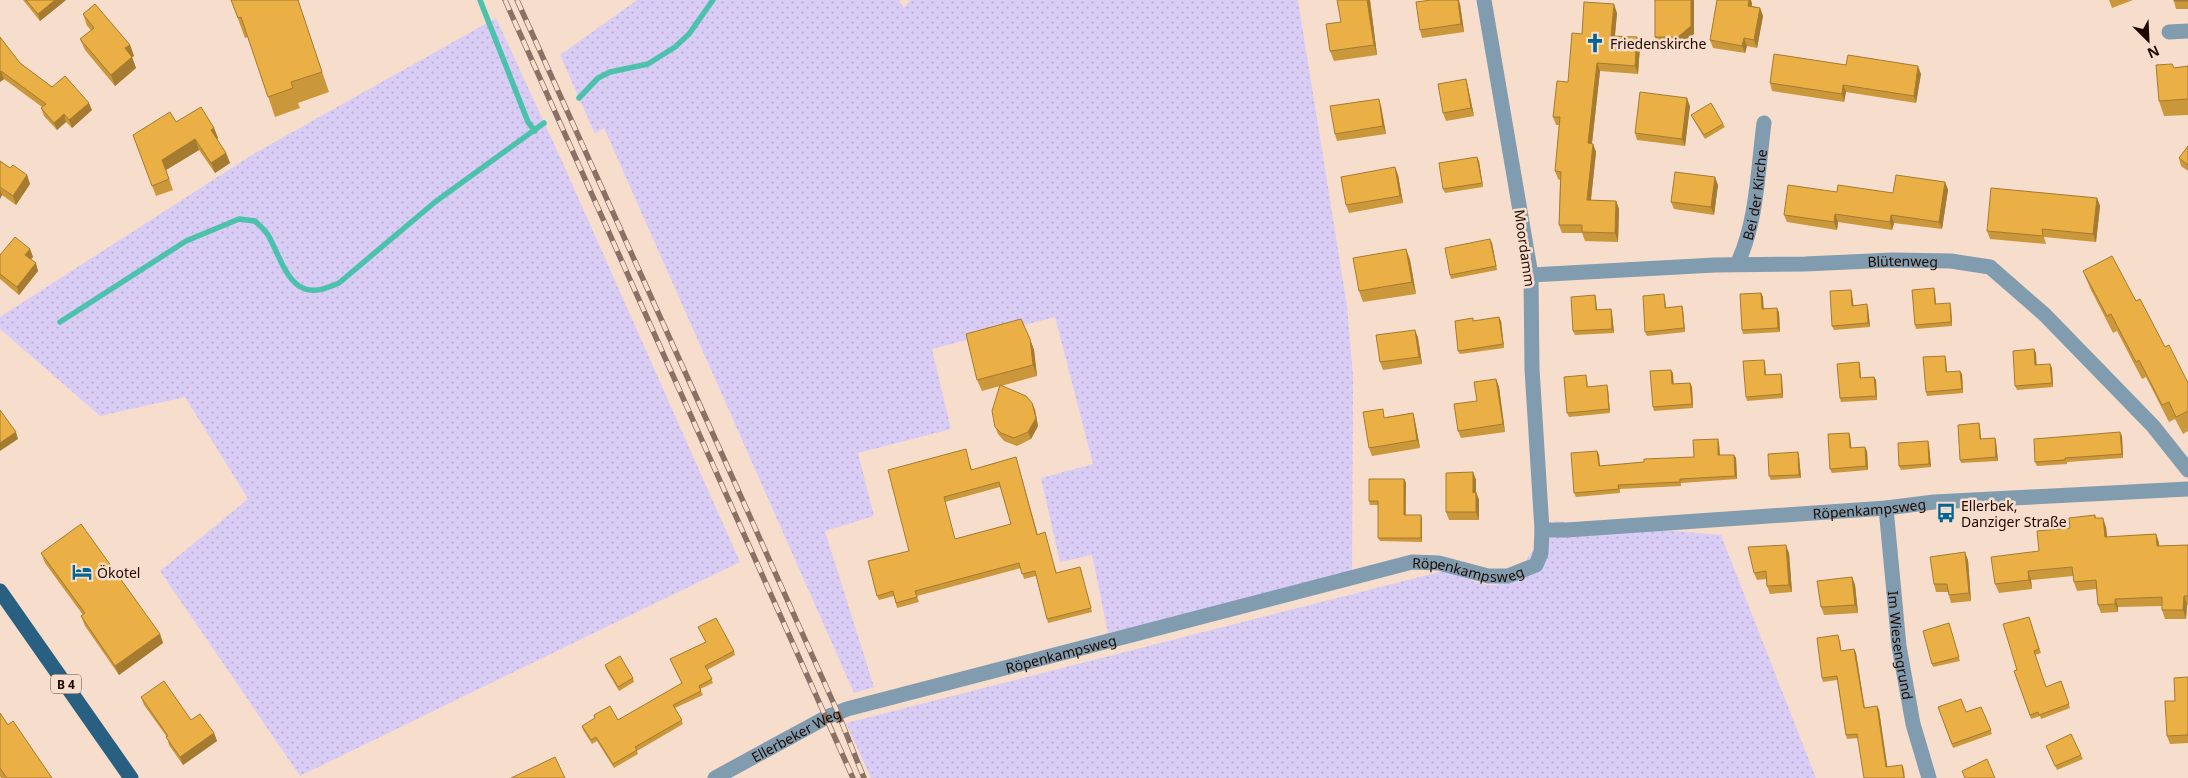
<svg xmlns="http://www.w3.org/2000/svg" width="2188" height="778" viewBox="0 0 2188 778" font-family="'Noto Sans',sans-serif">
  <defs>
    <pattern id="grass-dots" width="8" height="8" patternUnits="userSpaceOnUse" patternTransform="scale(1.25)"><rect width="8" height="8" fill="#d9cdf5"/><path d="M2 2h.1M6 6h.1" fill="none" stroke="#baafd0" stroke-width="1.8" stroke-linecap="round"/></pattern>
  </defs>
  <rect width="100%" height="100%" fill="#f7decc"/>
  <g fill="url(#grass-dots)">
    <path d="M637,0H899L904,8L911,0H1298L1347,306L1353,376L1352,576L1108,633L1092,555L1060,562L1041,478L1093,464L1055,317L932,349L951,429L858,453L874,516L825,531L874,687L854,693L604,128L595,134L560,55Z"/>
    <path d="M496,18L561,159L740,562L300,776L160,571L248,499L185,397L100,416L0,329V317L255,153Z"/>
    <path d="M1555,521L1721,535L1816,778H871L846,723L1443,571C1469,574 1483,595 1512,579Z"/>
  </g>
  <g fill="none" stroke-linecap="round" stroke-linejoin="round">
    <g stroke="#4cc2ac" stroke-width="5.5">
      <path d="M480,0L528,122L535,131"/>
      <path d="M579,98L598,78L610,72L648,64L675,47L689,34L713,0"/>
      <path d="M60,322L186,241L239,219L255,221C259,225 265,230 268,235C278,251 285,282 305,289C316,293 329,287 339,283L435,202L544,123"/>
    </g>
    <g stroke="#819caf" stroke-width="15">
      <path d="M2169,32L2188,31"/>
      <path id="s1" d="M1737,264C1757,224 1758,168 1764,123"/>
      <path id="s2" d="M1531,275L1715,265L1805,264L1892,260L1951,261L1990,267L2045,315L2153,426L2188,470"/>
      <path id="s3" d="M1886,508L1899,646L1913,724L1929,778"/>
      <path id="s4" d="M1542,530H1567L1886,508L1934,502L2188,489"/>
      <path id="s5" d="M715,778L827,717L847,709L1412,562L1439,563L1488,576H1508L1536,565L1541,553L1542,530L1532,369L1531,275L1484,0"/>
    </g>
    <path stroke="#296081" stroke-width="15" d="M0,591L131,778"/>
    <defs>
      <g id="rail">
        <path d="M505,0L853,778"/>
        <path d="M517,0L708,423L838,713L864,778"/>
      </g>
    </defs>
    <use href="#rail" stroke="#897265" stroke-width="5.5"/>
    <use href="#rail" stroke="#f7decc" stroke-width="4" stroke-dasharray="11" stroke-linecap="butt"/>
  </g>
  <g fill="#ca973b" fill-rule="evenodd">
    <path d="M23,0H66L40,21Z"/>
    <path d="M231,0H298L329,92L298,103L300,108L275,117L248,37L245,38Z"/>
    <path d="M1370,0L1377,55L1334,61L1330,51L1341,22Z"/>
    <path d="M1655,0H1694V34L1681,45H1658L1655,37Z"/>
    <path d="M2109,0H2133L2112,8Z"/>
    <path d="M2188,0V9H2176L2174,1Z"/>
    <path d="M1752,3V6L1760,8L1763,16L1757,48L1747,46L1745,53L1713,48L1710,40Z"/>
    <path d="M1460,4L1464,32L1422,38L1420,30Z"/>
    <path d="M1617,13L1615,36L1640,46L1638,74L1600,71L1592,144H1593L1596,152L1591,200L1616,201L1619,209L1618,242L1585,241L1582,233H1562L1559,225L1560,180L1558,179L1555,171L1559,125H1556L1553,117L1568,82L1582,34Z"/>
    <path d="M83,14L130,45L134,56L132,57L136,68L115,86L85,50L80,39L91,30L87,26Z"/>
    <path d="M0,37L20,63L52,87L92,110L72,128L66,122L57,130L44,116L41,108L42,107L4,79L0,82Z"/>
    <path d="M1846,65L1921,74L1916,103L1846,92L1844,102L1772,91L1770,83Z"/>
    <path d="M2188,66V115L2164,116L2159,101L2174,68Z"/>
    <path d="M1466,79L1468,87L1474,116L1446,121L1443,113Z"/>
    <path d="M1381,106L1386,134L1337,141L1335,134Z"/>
    <path d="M1690,106L1685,146L1637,140L1635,133Z"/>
    <path d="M1691,115L1723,124L1725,127L1705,139L1693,119Z"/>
    <path d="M176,122L214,128L218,138L217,139L226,153L230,163L215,173L199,150L166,170L173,190L156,196L133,135Z"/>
    <path d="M2188,146V171L2181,166L2179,158Z"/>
    <path d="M0,161L10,168L27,175L30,184L16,205L2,195L0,199Z"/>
    <path d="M1479,161L1483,187L1445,193L1443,189Z"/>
    <path d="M1395,167L1398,175L1403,203L1349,213L1346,205Z"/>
    <path d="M1945,182L1948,190L1942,229L1894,223L1892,230L1838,222L1837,230L1787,222L1784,215L1837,192L1893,193Z"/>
    <path d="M1718,185L1714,215L1674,209L1671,202Z"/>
    <path d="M2097,198L2100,206L2096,242L2044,237L2046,244L1990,239L1987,231Z"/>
    <path d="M1492,243L1497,270L1451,279L1450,275Z"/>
    <path d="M30,249L33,257L31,259L38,271L19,295L0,279V255Z"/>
    <path d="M1406,249L1410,260L1416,294L1363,302L1359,291Z"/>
    <path d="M2083,271L2136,301L2188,383V431L2183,434L2175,419L2169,422L2146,377L2142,379L2117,331L2113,333L2090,288Z"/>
    <path d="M1851,290L1852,294L1853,305L1868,308L1870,327L1834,330L1832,326Z"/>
    <path d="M1935,292L1936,304L1951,307L1952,326L1916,329L1915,325Z"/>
    <path d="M1761,293L1763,297V308L1779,312L1780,332L1743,334L1742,330Z"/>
    <path d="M1595,295L1596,299L1597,310L1611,309L1612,313L1614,333L1575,335L1573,331Z"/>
    <path d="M1665,298L1666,308L1682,306L1683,310L1685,332L1647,336L1645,332Z"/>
    <path d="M1474,321H1501L1504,348L1460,354L1458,351Z"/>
    <path d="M1415,330L1418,338L1422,364L1383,370L1380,362Z"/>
    <path d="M1030,339L1034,350L1037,376L1001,386L1032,403L1035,410L1038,426L1031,439L1017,446L1004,441L998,434L995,427L1000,386L982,391L977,380Z"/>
    <path d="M2034,349L2036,353V365L2052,368L2053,387L2017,390L2015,386Z"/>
    <path d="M1764,360L1765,364L1766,375L1781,374L1782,378L1783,398L1747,401L1746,397Z"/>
    <path d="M1946,360L1947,372L1962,374L1963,393L1927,396L1926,392Z"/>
    <path d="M1859,362L1860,366L1861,378L1874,377L1876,380L1877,400L1841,402L1840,398Z"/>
    <path d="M1673,373V384L1690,383L1692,387L1693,408L1654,411L1653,407Z"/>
    <path d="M1586,375L1587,379L1588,387L1608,389L1610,413L1569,417L1567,413Z"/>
    <path d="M1496,379L1499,387L1505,432L1461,438L1458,431L1477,401Z"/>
    <path d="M1413,413L1415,421L1420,448L1372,456L1369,448L1386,417Z"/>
    <path d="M1979,423L1980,427L1981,439L1995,438L1996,442L1998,461L1961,463L1960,460Z"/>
    <path d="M1849,433L1850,436L1851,448L1867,451L1868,470L1832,473L1830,469Z"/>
    <path d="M2122,436L2123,458L2067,462V464L2037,466L2035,462Z"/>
    <path d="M1928,441L1929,445L1931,467L1901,470L1899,466Z"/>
    <path d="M1719,443L1720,455H1734L1736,458L1737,479L1681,483V486L1620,489V493L1576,497L1574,493L1597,451L1599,455L1600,466L1644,462L1694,457Z"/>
    <path d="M1798,452L1799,456L1801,478L1771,480L1769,476Z"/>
    <path d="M967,454L972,470L1016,457L1038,535L1057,573L1080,567L1092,612L1048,623L1036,576L1024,579L1021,568L917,596L919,602L897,608L894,596L879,600L877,596L909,551ZM1000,487L1011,524L955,539L945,502Z"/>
    <path d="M1473,472L1476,480V492L1479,500V520H1449L1446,512Z"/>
    <path d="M1404,479L1406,483V515L1422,519V542L1380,541L1378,538V505H1370L1369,501Z"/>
    <path d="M2095,515L2096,518L2106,527L2107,537L2156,534L2159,543V546L2188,545V605H2187L2186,619H2165L2162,610V606L2118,607V612L2101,613L2098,605L2096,589L2077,591L2074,582L2073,576L2031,580L2032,589L1999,593L1995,584L2070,528Z"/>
    <path d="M41,553L160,634L163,643L119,675L85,626L81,616L83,615L45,563Z"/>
    <path d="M1789,553L1792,592L1770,594L1767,586L1766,579L1757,580L1754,573Z"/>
    <path d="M1968,560L1971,601L1951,603L1948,592H1936L1934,584Z"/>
    <path d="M1852,577L1855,585L1858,613L1824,615L1821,607Z"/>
    <path d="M2029,617L2041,653L2035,655L2046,687L2061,681L2070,708L2041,719L2040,716L2031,719L2014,671L2017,670Z"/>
    <path d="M1949,623L1960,661L1933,667L1932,664Z"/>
    <path d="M698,627L734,651L735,655L707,670L713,683L700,689L703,695L675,708L683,724L637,751L638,754L614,768L597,741L592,744L583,730L582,726L595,718L594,715L618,720L682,684L670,659L706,642Z"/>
    <path d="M1840,639L1841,651L1854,649L1856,653L1865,708L1877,706L1879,710L1887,767L1902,765L1904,769L1905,778H1864L1858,738L1847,739L1846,735L1837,680L1823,682L1822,678Z"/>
    <path d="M605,665L633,678L634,682L619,691L606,669Z"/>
    <path d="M2188,677V743L2170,744L2167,736L2175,701Z"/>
    <path d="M141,697L191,720L214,733L217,741L183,765L169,745L167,737L144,705Z"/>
    <path d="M1938,707L1966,712L1981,707L1992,734L1953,748Z"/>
    <path d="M0,713L8,725L52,778H1L0,776Z"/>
    <path d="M2046,746L2081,755L2083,759L2057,770Z"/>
  </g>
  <g fill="#a47b30">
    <path d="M55,0H66L40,21L38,14Z"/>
    <path d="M1367,0H1370L1377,55L1374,45Z"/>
    <path d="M1458,0H1459L1460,4L1464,32L1461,24Z"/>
    <path d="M1691,0H1694V34L1681,45L1678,37Z"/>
    <path d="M1749,0H1751L1752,3L1750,13L1748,6Z"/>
    <path d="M1614,4L1617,13L1614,44L1611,36Z"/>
    <path d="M1760,8L1763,16L1757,48L1754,40Z"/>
    <path d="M1637,37L1640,46L1638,74L1635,66Z"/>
    <path d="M1744,38L1747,46L1745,53L1742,46Z"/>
    <path d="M130,45L134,56L132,57L136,68L115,86L111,75L125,48Z"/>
    <path d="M1597,63L1600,71L1591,151L1588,143Z"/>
    <path d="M1918,66L1921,74L1916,103L1914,96Z"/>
    <path d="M1,71L4,79L0,82V72Z"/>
    <path d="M1466,79L1468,87L1474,116L1471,108Z"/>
    <path d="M1843,85L1846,92L1844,102L1842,94Z"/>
    <path d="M1687,98L1690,106L1685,146L1682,139Z"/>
    <path d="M1379,99L1381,106L1386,134L1383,126Z"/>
    <path d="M89,103L92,110L72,128L69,120Z"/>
    <path d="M64,114L66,122L57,130L54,123Z"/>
    <path d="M214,128L218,138L215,140L211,130Z"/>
    <path d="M195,139L199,150L166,170L162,160Z"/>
    <path d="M1593,144L1596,152L1590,208L1587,200Z"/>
    <path d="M226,153L230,163L215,173L211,163Z"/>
    <path d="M1477,157L1479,161L1483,187L1482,183Z"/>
    <path d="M1395,167L1398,175L1403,203L1400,196Z"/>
    <path d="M27,175L30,184L16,205L13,196Z"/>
    <path d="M1715,177L1718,185L1714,215L1711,207Z"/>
    <path d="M1945,182L1948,190L1942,229L1939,222Z"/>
    <path d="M0,189L2,195L0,199Z"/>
    <path d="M2097,198L2100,206L2096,242L2093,234Z"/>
    <path d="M1616,201L1619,209L1618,242L1615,233Z"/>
    <path d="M1835,214L1838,222L1837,230L1834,222Z"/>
    <path d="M1891,215L1894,223L1892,230L1890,222Z"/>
    <path d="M1490,239L1492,243L1497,270L1496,266Z"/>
    <path d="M30,249L33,257L28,262L25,255Z"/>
    <path d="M1406,249L1410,260L1416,294L1412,282Z"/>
    <path d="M36,263L38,271L19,295L17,287Z"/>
    <path d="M1934,288L1935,292L1936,308L1935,304Z"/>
    <path d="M1851,290L1852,294L1854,309L1852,306Z"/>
    <path d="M1761,293L1763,297L1764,312L1762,309Z"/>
    <path d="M1664,294L1665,298L1666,312L1665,308Z"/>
    <path d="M1595,295L1596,299L1597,314L1596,310Z"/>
    <path d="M1950,303L1951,307L1952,326L1951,322Z"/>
    <path d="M1867,304L1868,308L1870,327L1868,323Z"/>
    <path d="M1682,306L1683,310L1685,332L1684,328Z"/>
    <path d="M1777,308L1779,312L1780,332L1778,328Z"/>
    <path d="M1611,309L1612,313L1614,333L1612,329Z"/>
    <path d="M1499,317L1501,321L1504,348L1503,344Z"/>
    <path d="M1415,330L1418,338L1422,364L1419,357Z"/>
    <path d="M1030,339L1034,350L1037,376L1033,365Z"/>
    <path d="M2034,349L2036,353L2037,369L2035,365Z"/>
    <path d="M1945,356L1946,360L1947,375L1946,372Z"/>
    <path d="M1764,360L1765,364L1766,379L1765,375Z"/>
    <path d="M1859,362L1860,366L1861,381L1860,378Z"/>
    <path d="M2050,364L2052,368L2053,387L2052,383Z"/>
    <path d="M1671,370L1673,373L1674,388L1672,384Z"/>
    <path d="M1960,371L1962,374L1963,393L1962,389Z"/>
    <path d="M1781,374L1782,378L1783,398L1782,394Z"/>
    <path d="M1874,377L1876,380L1877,400L1876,396Z"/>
    <path d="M1496,379L1499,387L1505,432L1503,424Z"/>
    <path d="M1690,383L1692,387L1693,408L1692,404Z"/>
    <path d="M1607,385L1608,389L1610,413L1609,409Z"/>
    <path d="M1032,403L1035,410L1038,426L1031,439L1028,432Z"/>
    <path d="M1413,413L1415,421L1420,448L1417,440Z"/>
    <path d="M1979,423L1980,427L1981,443L1980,439Z"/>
    <path d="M16,432L18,439L0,451V443Z"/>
    <path d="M2120,432L2122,436L2123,458L2122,454Z"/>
    <path d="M1849,433L1850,436L1852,452L1850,448Z"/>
    <path d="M1995,438L1996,442L1998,461L1996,457Z"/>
    <path d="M1718,439L1719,443L1720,459L1718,455Z"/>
    <path d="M1928,441L1929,445L1931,467L1929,464Z"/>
    <path d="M1865,447L1867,451L1868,470L1866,466Z"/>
    <path d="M1597,451L1599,455L1600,470L1599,466Z"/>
    <path d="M1798,452L1799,456L1801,478L1799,475Z"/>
    <path d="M1734,455L1736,458L1737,479L1735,476Z"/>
    <path d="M1473,472L1476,480V500L1473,493Z"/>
    <path d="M1404,479L1406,483L1405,519L1404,515Z"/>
    <path d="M1476,492L1479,500V520L1476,512Z"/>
    <path d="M1421,515L1422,519V542L1421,538Z"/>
    <path d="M2103,518L2106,527L2108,545L2105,537Z"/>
    <path d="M2156,534L2159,543L2160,555L2157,546Z"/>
    <path d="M1786,545L1789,553L1792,592L1789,585Z"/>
    <path d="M1965,552L1968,560L1971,601L1969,593Z"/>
    <path d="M2028,571L2031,580L2032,589L2029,580Z"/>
    <path d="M1852,577L1855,585L1858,613L1855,605Z"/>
    <path d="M2184,596L2187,605L2186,619L2183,610Z"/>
    <path d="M2115,599L2118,607V612L2115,604Z"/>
    <path d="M160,634L163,643L119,675L115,666Z"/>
    <path d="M1854,649L1856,653L1865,712L1864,708Z"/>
    <path d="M1877,706L1879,710L1888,771L1886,767Z"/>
    <path d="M214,733L217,741L183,765L180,757Z"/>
  </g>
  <g fill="#ebb045" stroke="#a47b30" fill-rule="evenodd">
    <path d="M26,0H55L38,14Z"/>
    <path d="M231,0H298L322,72L291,82L293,88L268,97L241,17L238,18Z"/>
    <path d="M1337,0H1367L1374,45L1330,51L1326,24L1341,22Z"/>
    <path d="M1431,0H1458L1461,24L1420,30L1416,2Z"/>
    <path d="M1655,0H1691V26L1678,37H1655Z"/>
    <path d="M1717,0H1749L1748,6L1760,8L1754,40L1744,38L1742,46L1710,40Z"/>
    <rect x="2174" y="0" width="14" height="1"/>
    <path d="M1584,2L1614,4L1611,36L1637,37L1635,66L1597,63L1588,143L1593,144L1587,200L1616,201L1615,233L1582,232V225H1559L1561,172L1555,171L1560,117H1553L1557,81L1568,82L1572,33L1582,34Z"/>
    <path d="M95,4L130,45L125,48L132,57L111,75L80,39L94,28L83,14Z"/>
    <path d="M0,37L20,63L52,87L65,76L89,103L69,120L64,114L54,123L41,108L46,104L1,71L0,72Z"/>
    <path d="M1774,54L1846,65L1848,55L1918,66L1914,96L1843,85L1842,94L1770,83Z"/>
    <path d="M2172,64L2174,68L2188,66V99L2159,101L2156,65Z"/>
    <path d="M1466,79L1471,108L1443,113L1438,84Z"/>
    <path d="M1640,92L1687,98L1682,139L1635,133Z"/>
    <path d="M1379,99L1383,126L1335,134L1330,106Z"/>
    <path d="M1711,103L1723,124L1704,135L1691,115Z"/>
    <path d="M201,107L214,128L211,130L226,153L211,163L195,139L162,160L169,179L152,186L133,135L170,112L176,122Z"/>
    <path d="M2188,146V165L2179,158Z"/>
    <path d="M1477,157L1482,183L1443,189L1439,163Z"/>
    <path d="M0,161L10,168L13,165L27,175L13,196L0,187Z"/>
    <path d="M1395,167L1400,196L1346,205L1341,177Z"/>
    <path d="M1675,172L1715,177L1711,207L1671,202Z"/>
    <path d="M1896,175L1945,182L1939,222L1891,215L1890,222L1835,214L1834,222L1784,215L1788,185L1837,192L1838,185L1893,193Z"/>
    <path d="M1991,188L2097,198L2093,234L2042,229L2043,236L1987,231Z"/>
    <path d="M15,237L30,249L25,255L36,263L17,287L0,274V255Z"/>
    <path d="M1490,239L1496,266L1450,275L1445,248Z"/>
    <path d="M1406,249L1412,282L1359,291L1353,258Z"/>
    <path d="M2112,256L2136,301L2140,299L2165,347L2169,345L2188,383V411L2176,417L2169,402L2162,405L2139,360L2136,362L2111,314L2107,316L2083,271Z"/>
    <path d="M1934,288L1935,304L1950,303L1951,322L1915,325L1912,290Z"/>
    <path d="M1851,290L1852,306L1867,304L1868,323L1832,326L1830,291Z"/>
    <path d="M1761,293L1762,309L1777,308L1778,328L1742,330L1740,294Z"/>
    <path d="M1664,294L1665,308L1682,306L1684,328L1645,332L1643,296Z"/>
    <path d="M1595,295L1596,310L1611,309L1612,329L1573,331L1571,297Z"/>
    <path d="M1499,317L1503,344L1458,351L1455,321L1473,318V321Z"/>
    <path d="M1021,319L1030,339L1033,365L977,380L966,334Z"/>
    <path d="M1415,330L1419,357L1380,362L1376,335Z"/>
    <path d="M2034,349L2035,365L2050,364L2052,383L2015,386L2013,351Z"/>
    <path d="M1945,356L1946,372L1960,371L1962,389L1926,392L1923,357Z"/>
    <path d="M1764,360L1765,375L1781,374L1782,394L1746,397L1743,361Z"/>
    <path d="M1859,362L1860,378L1874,377L1876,396L1840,398L1837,364Z"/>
    <path d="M1671,370L1672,384L1690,383L1692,404L1653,407L1650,371Z"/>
    <path d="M1586,375L1587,387L1607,385L1609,409L1567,413L1564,377Z"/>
    <path d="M1496,379L1503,424L1458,431L1454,404L1477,401L1474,382Z"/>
    <path d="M1000,385L1026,396L1032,403L1036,418L1028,432L1014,438L1001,433L995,427L992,411Z"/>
    <path d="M1383,409L1384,418L1413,413L1417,440L1369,448L1363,412Z"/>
    <path d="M0,410L16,432L0,443Z"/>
    <path d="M1979,423L1980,439L1995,438L1996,457L1960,460L1958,425Z"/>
    <path d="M2120,432L2122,454L2065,458V460L2035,462L2034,439Z"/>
    <path d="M1849,433L1850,448L1865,447L1866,466L1830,469L1828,434Z"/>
    <path d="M1718,439V455H1734L1735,476L1680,479V482L1618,485L1619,489L1574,493L1571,453L1597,451L1599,466L1644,462V459L1694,457L1693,440Z"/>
    <path d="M1928,441L1929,464L1899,466L1898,443Z"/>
    <path d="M966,449L971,470L1016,457L1037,535L1045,532L1056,573L1080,567L1091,608L1047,619L1035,571L1022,574L1019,563L915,591L917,597L896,603L893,591L877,596L868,561L909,551L888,470ZM999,482L1011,524L955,539L944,497Z"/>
    <path d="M1798,452L1799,475L1769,476L1768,454Z"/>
    <path d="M1473,472V493L1476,492V512H1446V473Z"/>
    <path d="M1369,479H1404V515H1421V538H1378V501H1369Z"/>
    <path d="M2095,515V518H2103L2105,537L2156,534L2157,546L2188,545V596H2184L2183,610H2162V597L2115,599V604L2098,605L2096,580L2074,582L2072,567L2028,571L2029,580L1995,584L1991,557L2039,551L2037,531L2070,528L2069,518Z"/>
    <path d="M81,524L160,634L115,666L81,616L85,613L41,553Z"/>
    <path d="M1786,545L1789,585L1767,586L1766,571L1754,573L1748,547Z"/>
    <path d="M1965,552L1969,593L1949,595L1947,584H1934L1930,557Z"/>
    <path d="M1852,577L1855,605L1821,607L1817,581Z"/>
    <path d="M2029,617L2039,649L2034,651L2046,687L2061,681L2069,704L2039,715L2038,712L2030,715L2014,671L2017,670L2003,624Z"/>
    <path d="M716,618L734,651L705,666L712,679L699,686L701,691L673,705L682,720L635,747L637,750L613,764L596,737L591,740L582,726L595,718L594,715L610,706L618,720L682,683L670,659L706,642L698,627Z"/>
    <path d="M1949,623L1959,657L1932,664L1923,631Z"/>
    <path d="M1838,635L1841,651L1854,649L1864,708L1877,706L1886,767L1902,765L1904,778H1864L1857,734L1846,735L1837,676L1822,678L1817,638Z"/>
    <path d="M620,656L633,678L618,687L605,665Z"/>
    <path d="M2188,677V735L2167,736L2165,701H2175L2174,678Z"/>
    <path d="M164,681L191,720L200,714L214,733L180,757L166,737L168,736L141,697Z"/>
    <path d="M1961,699L1966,712L1981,707L1991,730L1952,744L1938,707Z"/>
    <path d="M0,713L8,725L13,721L52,778H7L0,768Z"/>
    <path d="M2071,734L2081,755L2055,766L2046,746Z"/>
    <path d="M555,757L565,778H511Z"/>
    <path d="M1987,759L1995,778H1965L1962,771Z"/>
  </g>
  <defs>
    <symbol id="church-bare" viewBox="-9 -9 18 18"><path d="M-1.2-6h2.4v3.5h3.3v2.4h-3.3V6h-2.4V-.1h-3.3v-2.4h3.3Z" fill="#026695" stroke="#f7decc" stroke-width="2.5" paint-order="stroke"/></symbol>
    <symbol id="bus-bare" viewBox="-9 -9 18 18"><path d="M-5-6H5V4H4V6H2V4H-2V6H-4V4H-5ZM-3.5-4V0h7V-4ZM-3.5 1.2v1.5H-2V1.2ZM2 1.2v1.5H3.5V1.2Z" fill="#026695" stroke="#f7decc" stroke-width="2.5" paint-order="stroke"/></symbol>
    <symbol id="hotel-bare" viewBox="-9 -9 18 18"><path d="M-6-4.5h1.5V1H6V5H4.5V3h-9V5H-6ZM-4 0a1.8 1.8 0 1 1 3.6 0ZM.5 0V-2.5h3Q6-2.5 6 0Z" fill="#026695" stroke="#f7decc" stroke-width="2.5" paint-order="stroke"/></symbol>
  </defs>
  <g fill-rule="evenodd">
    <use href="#church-bare" x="1581" y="29" width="28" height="28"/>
    <use href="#bus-bare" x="1932" y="499" width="28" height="28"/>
    <use href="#hotel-bare" x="68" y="558" width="28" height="28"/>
  </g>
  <g text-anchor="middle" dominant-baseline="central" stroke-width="5" stroke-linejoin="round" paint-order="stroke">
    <rect fill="#f7decc" stroke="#5f493d" stroke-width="1" x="51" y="674.5" width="30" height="19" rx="4"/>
    <g font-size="12" font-weight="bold" fill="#1e0900">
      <text x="66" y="684">B 4</text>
    </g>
    <g font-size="14" fill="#1e0900" stroke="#f7decc" text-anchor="start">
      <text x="1610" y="43">Friedenskirche</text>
      <text x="1961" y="505">Ellerbek,<tspan x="1961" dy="16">Danziger Straße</tspan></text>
      <text x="97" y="572">Ökotel</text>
    </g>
    <g font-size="14" fill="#1e0900" stroke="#f7decc">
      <text stroke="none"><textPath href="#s1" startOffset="72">Bei der Kirche</textPath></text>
      <text transform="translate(1525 248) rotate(82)">Moordamm</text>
      <text stroke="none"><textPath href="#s2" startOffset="372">Blütenweg</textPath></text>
      <text stroke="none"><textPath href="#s4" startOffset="328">Röpenkampsweg</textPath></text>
      <text stroke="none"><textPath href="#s5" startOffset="790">Röpenkampsweg</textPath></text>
      <text stroke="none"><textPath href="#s3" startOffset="138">Im Wiesengrund</textPath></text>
      <text stroke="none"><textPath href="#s5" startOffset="370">Röpenkampsweg</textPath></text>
      <text stroke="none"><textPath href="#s5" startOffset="92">Ellerbeker Weg</textPath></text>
    </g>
  </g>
  <g transform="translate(2148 40) rotate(156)" stroke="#f7decc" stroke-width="4" paint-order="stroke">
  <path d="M0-4L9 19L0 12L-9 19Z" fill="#1e0900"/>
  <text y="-8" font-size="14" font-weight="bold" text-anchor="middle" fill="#1e0900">N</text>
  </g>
</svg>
